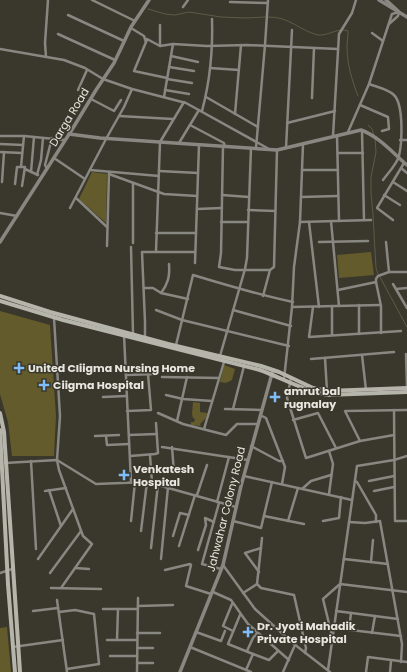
<svg xmlns="http://www.w3.org/2000/svg" width="407" height="672" viewBox="0 0 407 672" font-family="Poppins,sans-serif">
  <rect width="100%" height="100%" fill="#3a382c"/>
  <g fill="#635b2b">
    <path d="M92,172L107,174L106,223L79,199Z"/>
    <path d="M371,252L374,275L339,278L337,255Z"/>
    <path d="M0,311L50,325L56,416L54,456H12L8,422L0,394Z"/>
    <path d="M224,365L235,369L232,380L226,383L220,382Z"/>
    <path d="M193,402L200,403V412L207,413L206,418L200,424L201,426L191,425V422H194L195,419L193,418L192,414Z"/>
    <path d="M7,627L11,672H0V628Z"/>
  </g>
  <g fill="none" stroke-linecap="round" stroke-linejoin="round">
    <g stroke="#5e5b45" stroke-width="1">
      <path d="M148,9L165,14L175,15L189,12L221,17L246,18L265,17"/>
      <path d="M268,17C289,16 300,31 318,35C329,36 338,27 348,31C348,37 347,42 347,47C347,64 352,80 358,96"/>
      <path d="M368,125L372,129L374,135"/>
      <path d="M375,138L376,152L371,177V192L373,215L376,268L378,274"/>
      <path d="M380,277L407,327"/>
    </g>
    <g stroke="#888782" stroke-width="2.5">
      <path d="M92,0L135,21"/>
      <path d="M230,2L268,3"/>
      <path d="M183,7L188,0"/>
      <path d="M68,15L124,41"/>
      <path d="M389,24L398,16L399,12"/>
      <path d="M131,28L144,36L146,42L147,39L160,46L173,44L207,46L247,45L338,49"/>
      <path d="M372,33L383,41"/>
      <path d="M58,34L115,60"/>
      <path d="M146,42L134,71L167,78"/>
      <path d="M160,46V25"/>
      <path d="M0,49L64,60L85,68L103,79L132,89L186,103L269,149"/>
      <path d="M171,56L198,62"/>
      <path d="M46,57L45,43L48,0"/>
      <path d="M169,67L194,71"/>
      <path d="M210,68L239,70"/>
      <path d="M167,79L192,83"/>
      <path d="M369,84C377,87 388,89 394,95C404,105 402,143 399,156C397,164 388,173 383,180"/>
      <path d="M78,90L87,70"/>
      <path d="M165,90L189,94"/>
      <path d="M164,97L173,44"/>
      <path d="M206,97L258,127"/>
      <path d="M312,98L314,48"/>
      <path d="M91,99L114,111L121,100"/>
      <path d="M360,105L388,117L389,129L382,131"/>
      <path d="M202,111C210,81 213,51 212,19"/>
      <path d="M235,114L241,45"/>
      <path d="M119,116L173,119"/>
      <path d="M287,123L335,111"/>
      <path d="M190,125L224,143L225,147"/>
      <path d="M362,131L364,220"/>
      <path d="M348,132L369,84L390,20L392,14L399,12"/>
      <path d="M0,136H24L65,140"/>
      <path d="M333,136L339,34L352,13L356,0"/>
      <path d="M337,136L339,221"/>
      <path d="M400,140H407"/>
      <path d="M179,143L199,110"/>
      <path d="M0,144L23,145"/>
      <path d="M223,146L221,253L219,267L235,270H270L274,267L277,150"/>
      <path d="M256,148L265,45L268,0"/>
      <path d="M286,148L292,30"/>
      <path d="M0,152L22,153"/>
      <path d="M338,153H363"/>
      <path d="M54,158L85,179"/>
      <path d="M21,167L24,136"/>
      <path d="M401,168L407,173"/>
      <path d="M25,169L38,175"/>
      <path d="M47,169L45,165L52,138"/>
      <path d="M90,170L159,176"/>
      <path d="M302,170H338"/>
      <path d="M159,171L198,173"/>
      <path d="M31,172L34,137"/>
      <path d="M109,174L164,194L197,196"/>
      <path d="M37,175L41,160L43,138"/>
      <path d="M2,182L4,152"/>
      <path d="M393,182L407,191"/>
      <path d="M15,184L17,167H25L22,186"/>
      <path d="M222,195L249,197"/>
      <path d="M384,195L400,205"/>
      <path d="M301,197L338,196"/>
      <path d="M76,198L107,227"/>
      <path d="M70,208L106,139L124,107L132,89"/>
      <path d="M197,209L222,208"/>
      <path d="M248,210L275,211"/>
      <path d="M0,213L17,216"/>
      <path d="M393,220L377,208L404,163"/>
      <path d="M331,221L339,306"/>
      <path d="M221,222H248"/>
      <path d="M300,222L371,220"/>
      <path d="M309,222L319,307"/>
      <path d="M156,233H196"/>
      <path d="M319,242L368,241"/>
      <path d="M386,242L389,272H407"/>
      <path d="M133,243V183"/>
      <path d="M107,246L109,172"/>
      <path d="M131,247L133,334"/>
      <path d="M156,251L160,142L184,102"/>
      <path d="M195,263L199,145"/>
      <path d="M376,282V279L378,276L389,272"/>
      <path d="M393,284L407,308"/>
      <path d="M144,288H153L161,293L188,299"/>
      <path d="M396,289L407,288"/>
      <path d="M338,290L376,282L381,306V333"/>
      <path d="M161,293C168,284 170,276 169,264"/>
      <path d="M263,296L270,270"/>
      <path d="M332,306V335"/>
      <path d="M292,307L380,305"/>
      <path d="M313,307L309,337L401,331"/>
      <path d="M156,310L182,320L289,346"/>
      <path d="M233,310L291,326"/>
      <path d="M54,318L60,416L57,460L59,470L83,536L92,544L61,588"/>
      <path d="M359,334V305"/>
      <path d="M124,335L131,482"/>
      <path d="M145,337V322L142,252H195"/>
      <path d="M176,345L193,275C226,285 259,295 293,302"/>
      <path d="M406,354L407,389"/>
      <path d="M362,355L366,390"/>
      <path d="M220,356L245,269L247,258L251,148"/>
      <path d="M325,358L327,391"/>
      <path d="M311,359L394,352"/>
      <path d="M126,375L156,374"/>
      <path d="M162,377L219,378"/>
      <path d="M291,378L287,398L306,458L360,441L394,435"/>
      <path d="M284,379L292,307L294,267L300,222L303,144"/>
      <path d="M166,395L183,399L212,401"/>
      <path d="M103,397L126,396"/>
      <path d="M225,409L261,410"/>
      <path d="M233,409L244,366"/>
      <path d="M394,410L395,521H407"/>
      <path d="M127,411L151,410L148,374"/>
      <path d="M158,413L183,424L226,435L237,424H257"/>
      <path d="M260,415L266,418L285,467L282,484"/>
      <path d="M293,420L318,413L336,448"/>
      <path d="M177,421L187,377"/>
      <path d="M204,429L224,362"/>
      <path d="M129,435L157,434"/>
      <path d="M95,436L119,435"/>
      <path d="M106,436L107,445L129,444"/>
      <path d="M360,441L345,411L407,410"/>
      <path d="M251,446L279,461H283"/>
      <path d="M162,447L248,460"/>
      <path d="M172,447L174,473"/>
      <path d="M150,455L152,483"/>
      <path d="M130,456L155,454L158,453L156,423"/>
      <path d="M31,461L36,549"/>
      <path d="M5,463L57,460L96,484L147,482L236,507"/>
      <path d="M244,476L352,500"/>
      <path d="M355,481L357,482L376,515V522"/>
      <path d="M369,481L394,476"/>
      <path d="M302,489L311,481L331,475"/>
      <path d="M49,490L61,526"/>
      <path d="M45,491L66,488"/>
      <path d="M374,491L394,487"/>
      <path d="M329,494L333,464L329,451"/>
      <path d="M197,495L207,465"/>
      <path d="M217,502L229,457"/>
      <path d="M219,503L202,564L221,569"/>
      <path d="M264,516L304,524"/>
      <path d="M131,521L135,482"/>
      <path d="M233,521L261,528L272,482"/>
      <path d="M288,521L298,488"/>
      <path d="M323,521L339,518L341,497"/>
      <path d="M349,522L365,523L380,521L402,644L401,662"/>
      <path d="M141,531L147,482"/>
      <path d="M173,536L180,513L189,515"/>
      <path d="M179,546L195,495"/>
      <path d="M151,548L158,484"/>
      <path d="M198,550L206,525L205,518L214,522"/>
      <path d="M38,559L73,509"/>
      <path d="M161,559L168,487"/>
      <path d="M344,559L388,564"/>
      <path d="M371,562L373,540"/>
      <path d="M223,565L255,609L294,644L330,672"/>
      <path d="M75,568L89,569"/>
      <path d="M165,570L190,564L191,565L186,586L211,594"/>
      <path d="M259,572L245,553L261,548"/>
      <path d="M0,573L12,569"/>
      <path d="M50,573L81,531"/>
      <path d="M257,584L261,588L294,595L306,648L305,653"/>
      <path d="M51,588L101,589"/>
      <path d="M213,592L231,600L248,624L289,660"/>
      <path d="M243,593L257,584L262,538"/>
      <path d="M57,600L67,672"/>
      <path d="M232,604L223,626L233,631"/>
      <path d="M138,606L173,605"/>
      <path d="M103,609H137"/>
      <path d="M33,611L58,608"/>
      <path d="M336,611L398,619"/>
      <path d="M59,612L75,610L94,614L99,664L67,669"/>
      <path d="M240,615L228,644L253,654L246,670"/>
      <path d="M334,628L401,636"/>
      <path d="M349,630L351,613"/>
      <path d="M196,632L221,641L225,631"/>
      <path d="M137,633H160"/>
      <path d="M372,633L375,616"/>
      <path d="M332,636L323,599L340,584L407,592"/>
      <path d="M107,640H137"/>
      <path d="M117,640L118,609"/>
      <path d="M13,647L63,640"/>
      <path d="M190,647L251,672"/>
      <path d="M137,648H153"/>
      <path d="M247,651L253,638L257,633"/>
      <path d="M253,654L269,660L278,651"/>
      <path d="M110,656H137"/>
      <path d="M137,663H153"/>
      <path d="M328,670L357,466L394,460L407,456"/>
      <path d="M137,672L138,598"/>
      <path d="M283,672L295,645"/>
      <path d="M366,672L368,657L407,662"/>
      <path d="M390,672L391,661"/>
    </g>
    <g stroke="#888782" stroke-width="3.5">
      <path d="M379,0L407,17"/>
      <path d="M386,0L398,11"/>
      <path d="M69,134L100,138L277,150L361,130C378,136 393,153 407,165"/>
      <path d="M0,242L73,128L96,90L114,63L131,27L149,0"/>
      <path d="M180,672L223,565L241,486L273,370"/>
    </g>
    <g stroke="#b6b5ab" stroke-width="4">
      <path d="M0,296L50,312L168,344L261,366L279,372L313,388L327,391L407,388"/>
      <path d="M0,301L63,320L260,370C282,378 304,391 327,395L407,392"/>
      <path d="M0,413L4,432L20,672"/>
      <path d="M0,430L8,584L15,672"/>
    </g>
  </g>
  <g fill="#81bcfa" stroke="#3a382c" stroke-width="1.5">
    <path d="M17 362h4v4h4v4h-4v4h-4v-4h-4v-4h4z"/>
    <path d="M42 379h4v4h4v4h-4v4h-4v-4h-4v-4h4z"/>
    <path d="M273 391h4v4h4v4h-4v4h-4v-4h-4v-4h4z"/>
    <path d="M122 469h4v4h4v4h-4v4h-4v-4h-4v-4h4z"/>
    <path d="M246 626h4v4h4v4h-4v4h-4v-4h-4v-4h4z"/>
  </g>
  <g text-anchor="middle" dominant-baseline="central" stroke-width="3" stroke-linejoin="round" paint-order="stroke">
    <g font-size="11" fill="#e7e6df" stroke="#3a382c">
      <text transform="translate(69 117) rotate(-59)">Darga Road</text>
      <text transform="translate(226 509) rotate(-76)">Jahwahar Colony Road</text>
    </g>
    <g font-size="11" font-weight="bold" fill="#e7e6df" stroke="#3a382c" text-anchor="start">
      <text x="28" y="368">United CIiigma Nursing Home</text>
      <text x="53" y="385">Ciigma Hospital</text>
      <text x="284" y="391">amrut bal<tspan x="284" dy="13">rugnalay</tspan></text>
      <text x="133" y="469">Venkatesh<tspan x="133" dy="13">Hospital</tspan></text>
      <text x="257" y="626">Dr. Jyoti Mahadik<tspan x="257" dy="13">Private Hospital</tspan></text>
    </g>
  </g>
</svg>
